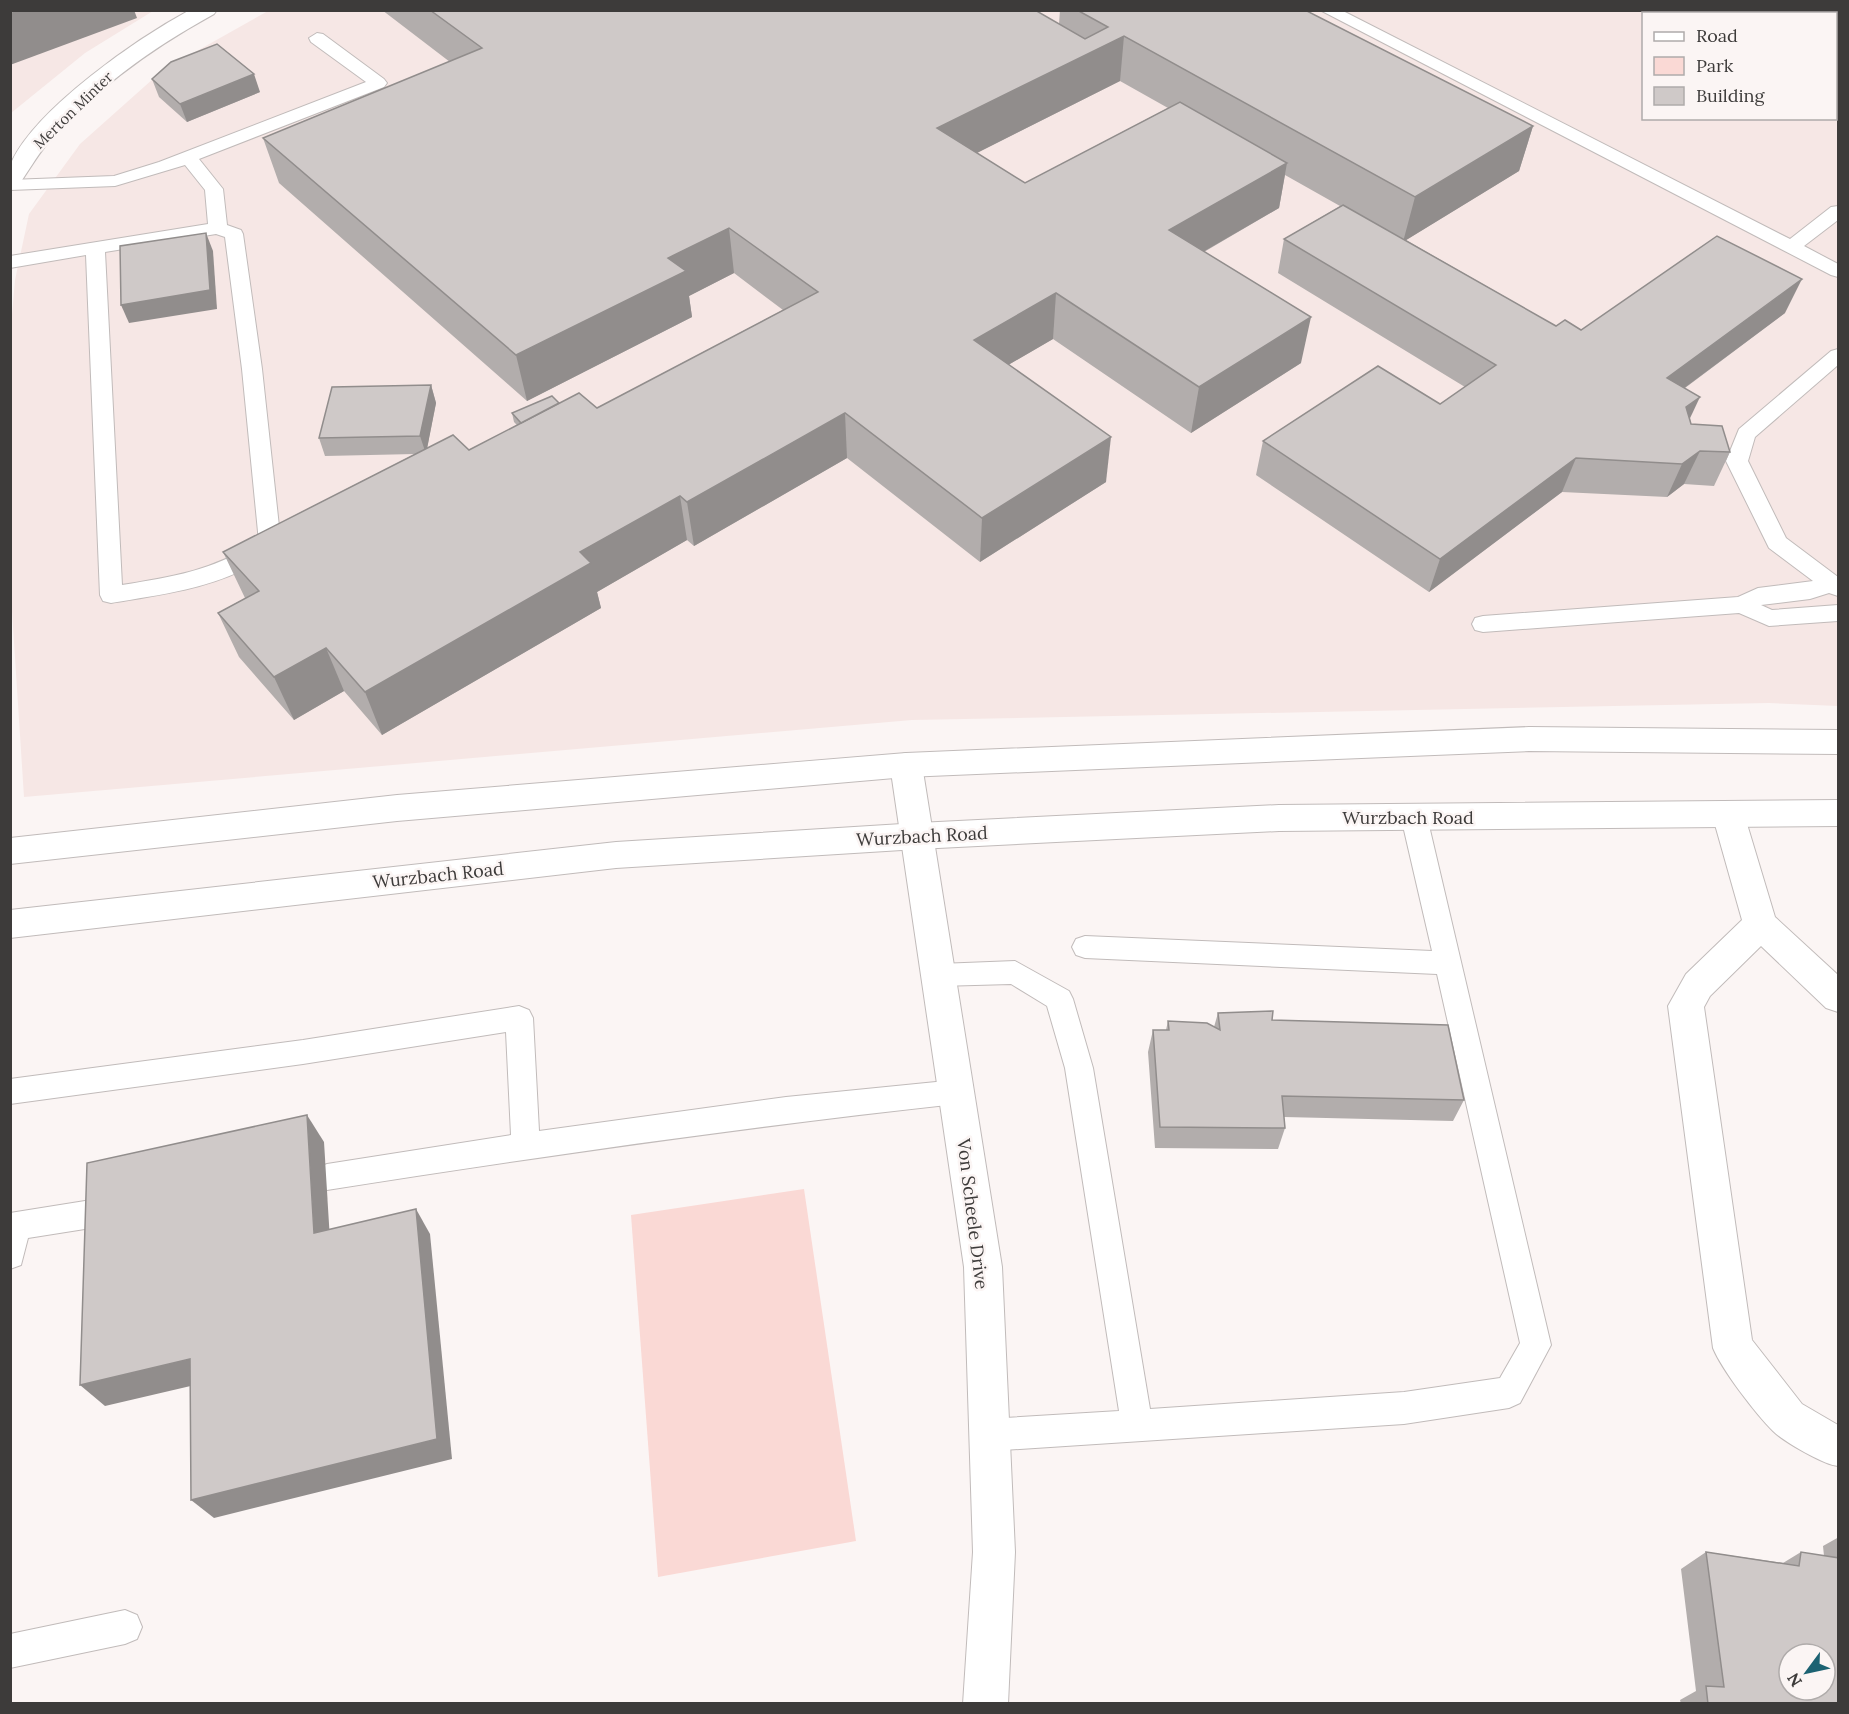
<svg xmlns="http://www.w3.org/2000/svg" width="1849" height="1714" viewBox="0 0 1849 1714" font-family="Lora,serif">
  <rect width="100%" height="100%" fill="#fbf5f4"/>
  <g fill="#f6e7e5" fill-rule="evenodd">
    <path d="M11,11H153L85,53L11,113Z"/>
    <path d="M268,11H1838V706L1769,703L912,720L24,797L10,580V338L15,280L29,214L80,144L163,70ZM1644,14H1836V118H1644Z"/>
  </g>
  <path fill="#fad9d5" d="M804,1189L856,1541L658,1577L631,1215Z"/>
  <g fill="none" stroke-linecap="round" stroke-linejoin="round">
    <defs>
      <g id="lane">
        <path d="M1320,10H1341L1790,239L1831,207L1838,206V220L1804,246L1838,264V277L1831,275Z"/>
        <path d="M1824,10H1838V18L1836,17V14H1826Z"/>
        <path d="M317,33L323,34L384,79L387,83L384,87L199,159L223,189L227,225L241,230L243,234L262,369L281,545C277,552 270,555 263,559C217,588 164,594 111,603L103,601L100,595L86,255L10,268V256L208,224L205,190L185,165L115,186L10,190V180L114,176L159,162L366,82L311,42L309,38ZM216,234L225,237L242,369L259,542C210,571 177,576 122,585L105,252Z"/>
        <path d="M1838,349V365L1755,437L1748,461L1786,538L1838,577V596L1829,593L1810,599L1761,605L1772,610L1838,605V621L1769,626L1739,613L1483,632L1475,630L1472,624L1475,618L1483,616L1738,597L1758,588L1813,581L1769,548L1726,461L1739,429L1831,351Z"/>
        <path d="M1414,807L1423,810L1427,817L1551,1345L1520,1403L1509,1408L1404,1424L988,1451L977,1446L972,1435L977,1424L988,1419L1119,1411L1065,1068L1047,1006L1011,984L939,986L930,983L926,975L930,967L939,964L1015,961L1069,991L1073,999L1093,1068L1150,1409L1404,1392L1500,1378L1520,1343L1437,974L1085,958L1076,955L1072,947L1076,939L1085,936L1432,951L1401,817L1405,810Z"/>
        <path d="M519,1006L529,1010L533,1018L539,1131L786,1097L956,1080L966,1083L970,1092L966,1101L956,1104C745,1127 536,1157 327,1190L317,1186L313,1177L317,1168L327,1164L511,1135L506,1032L303,1064L10,1104V1079L303,1040Z"/>
        <path d="M110,1197L120,1201L125,1211L120,1221L110,1225L28,1238L21,1265L10,1269V1213Z"/>
        <path d="M125,1610L137,1615L142,1627L137,1639L125,1644L10,1668V1634Z"/>
      </g>
      <g id="street">
        <path d="M906,753L917,756L922,765L1002,1267L1015,1552L1008,1704H963L973,1552L964,1267L890,765L895,756Z"/>
        <path d="M1728,801L1739,805L1744,814L1775,917L1838,975V1012L1826,1008L1761,946L1710,996L1704,1007L1752,1340L1802,1404L1838,1425V1466C1824,1465 1783,1441 1773,1431C1756,1414 1722,1370 1713,1348L1668,1006L1686,974L1742,920L1712,814L1717,805Z"/>
      </g>
      <path id="secondary" d="M190,10H217L214,14C152,48 93,90 47,144C36,157 28,172 18,186L10,188C10,180 8,168 12,161C38,107 138,38 190,10Z"/>
      <g id="primary">
        <path d="M1529,727L1838,730V754L1529,751L906,777L397,821L10,864V838L397,795L906,753Z"/>
        <path d="M1838,800V826L1279,831L918,849L616,868L10,938V910L616,842L918,823L1279,805Z"/>
      </g>
    </defs>
    <use href="#lane" stroke="#c1bbba" stroke-width="2"/>
    <use href="#street" stroke="#c1bbba" stroke-width="2"/>
    <use href="#secondary" stroke="#c1bbba" stroke-width="2"/>
    <use href="#primary" stroke="#c1bbba" stroke-width="2"/>
    <use href="#lane" fill="#fff" fill-rule="evenodd"/>
    <use href="#street" fill="#fff" fill-rule="evenodd"/>
    <use href="#secondary" fill="#fff" fill-rule="evenodd"/>
    <use href="#primary" fill="#fff" fill-rule="evenodd"/>
  </g>
  <g fill="#b2adac" fill-rule="evenodd">
    <path d="M382,10H1035L1059,24L1060,10H1305L1533,126L1519,171L1406,240L1556,326L1581,330L1785,313L1685,388L1691,424L1730,452L1714,486L1684,484L1667,497L1562,492L1429,592L1256,475L1263,441L1440,404L1465,387L1278,273L1284,239L1340,206L1285,175L1279,208L1204,252L1301,363L1191,433L1053,339L1008,365L1106,482L980,562L847,458L694,546L687,540L597,592L601,608L382,735L344,691L294,720L239,657L218,613L245,598L223,552L415,454L325,456L319,438L431,385L436,403L427,448L469,450L517,425L514,422L512,413L559,403L597,408L783,310L734,273L689,296L692,317L527,401L279,183L263,138L450,62ZM1120,81L1168,108L1025,183L977,153Z"/>
    <path d="M152,79L260,92L187,122L159,97Z"/>
    <path d="M1218,1013L1272,1020L1464,1100L1453,1121L1284,1117L1285,1128L1278,1149L1155,1148L1148,1052L1153,1030H1166L1168,1021L1214,1027Z"/>
    <path d="M1839,1537V1704H1681L1680,1700L1696,1691L1681,1569L1706,1552L1783,1563L1801,1552L1824,1556L1823,1546Z"/>
  </g>
  <g fill="#918d8c">
    <path d="M20,10H134L137,18L10,65V14Z"/>
    <path d="M1124,36L1120,81L937,173V128Z"/>
    <path d="M254,74L260,92L187,122L180,104Z"/>
    <path d="M1533,126L1519,171L1403,242L1415,197Z"/>
    <path d="M1287,163L1279,208L1163,275L1169,230Z"/>
    <path d="M729,228L734,273L689,296L692,317L527,401L516,355L668,258Z"/>
    <path d="M206,233L213,251L217,309L129,323L121,305Z"/>
    <path d="M1802,279L1785,313L1652,412L1667,378Z"/>
    <path d="M1056,293L1053,339L972,386L974,340Z"/>
    <path d="M1311,317L1301,363L1191,433L1199,387Z"/>
    <path d="M431,385L436,403L426,454L420,436Z"/>
    <path d="M1700,397L1684,431L1686,407Z"/>
    <path d="M845,413L847,458L694,546L687,502Z"/>
    <path d="M1111,437L1106,482L980,562L982,518Z"/>
    <path d="M1700,451L1684,484L1667,497L1682,464Z"/>
    <path d="M1576,458L1562,492L1429,592L1440,559Z"/>
    <path d="M680,496L687,540L597,592L601,608L382,735L365,692L580,552Z"/>
    <path d="M326,648L344,691L294,720L274,677Z"/>
    <path d="M307,1115L324,1142L331,1257L314,1233Z"/>
    <path d="M416,1209L430,1234L452,1459L214,1518L191,1500Z"/>
    <path d="M190,1359L212,1381L105,1406L80,1385Z"/>
  </g>
  <g fill="#cfc9c8" stroke="#918d8c" stroke-width="1.5" fill-rule="evenodd">
    <path d="M10,10H20L10,14Z"/>
    <path d="M430,10H1035L1085,39L1108,27L1077,10H1305L1533,126L1415,197L1124,36L937,128L1025,183L1180,102L1287,163L1169,230L1311,317L1199,387L1056,293L974,340L1111,437L982,518L845,413L687,502L680,496L580,552L591,563L365,692L326,648L274,677L218,613L259,591L223,552L453,435L469,450L579,393L597,408L818,292L729,228L668,258L686,271L516,355L263,138L482,48Z"/>
    <path d="M217,44L254,74L180,104L152,79L171,62Z"/>
    <path d="M1343,205L1556,326L1565,320L1581,330L1717,236L1802,279L1667,378L1700,397L1686,407L1691,424L1722,426L1730,452L1700,451L1682,464L1576,458L1440,559L1263,441L1378,366L1440,404L1496,365L1284,239Z"/>
    <path d="M206,233L210,290L121,305L120,246Z"/>
    <path d="M431,385L420,436L319,438L332,387Z"/>
    <path d="M552,396L559,403L521,423L512,413Z"/>
    <path d="M1273,1011L1272,1020L1448,1025L1464,1100L1282,1096L1285,1128L1160,1127L1153,1030H1169L1168,1021L1207,1023L1220,1030L1218,1013Z"/>
    <path d="M307,1115L314,1233L416,1209L437,1439L191,1500L190,1359L80,1385L87,1163Z"/>
    <path d="M1706,1552L1799,1566L1801,1552L1839,1558V1704H1708L1706,1686L1724,1687ZM1789,1654H1825V1690H1789Z"/>
  </g>
  <g text-anchor="middle" dominant-baseline="central" stroke-width="5" stroke-linejoin="round" paint-order="stroke">
    <g font-size="15" fill="#3d3b3a" stroke="#fbf5f4">
      <text transform="translate(73 110) rotate(-44)">Merton Minter</text>
    </g>
    <g font-size="18" fill="#3d3b3a" stroke="#fbf5f4">
      <text x="1408" y="817">Wurzbach Road</text>
      <text transform="translate(922 836) rotate(-3)">Wurzbach Road</text>
      <text transform="translate(438 875) rotate(-6)">Wurzbach Road</text>
      <text transform="translate(973 1214) rotate(83)">Von Scheele Drive</text>
    </g>
  </g>
  <rect width="1849" height="1714" fill="none" stroke="#3d3b3a" stroke-width="24"/>
  <rect x="1642" y="12" width="195" height="108" fill="#fbf5f4" stroke="#afabaa" stroke-width="1.5"/>
  <rect x="1654" y="32" width="30" height="9" fill="#ffffff" stroke="#afabaa" stroke-width="1.5"/>
  <text x="1696" y="42" font-size="18" fill="#3d3b3a">Road</text>
  <rect x="1654" y="57" width="30" height="18" fill="#fad9d5" stroke="#afabaa" stroke-width="1.5"/>
  <text x="1696" y="72" font-size="18" fill="#3d3b3a">Park</text>
  <rect x="1654" y="87" width="30" height="18" fill="#cfc9c8" stroke="#afabaa" stroke-width="1.5"/>
  <text x="1696" y="102" font-size="18" fill="#3d3b3a">Building</text>
  <g transform="translate(1807 1672) rotate(237)"><circle r="28" fill="#fbf5f4" stroke="#afabaa" stroke-width="1.5"/>
  <path d="M0-4.5L10 22L0 15L-10 22Z" fill="#1c6272"/>
  <text y="-9" font-size="16" font-weight="bold" text-anchor="middle" fill="#3d3b3a">N</text>
  </g>
</svg>
